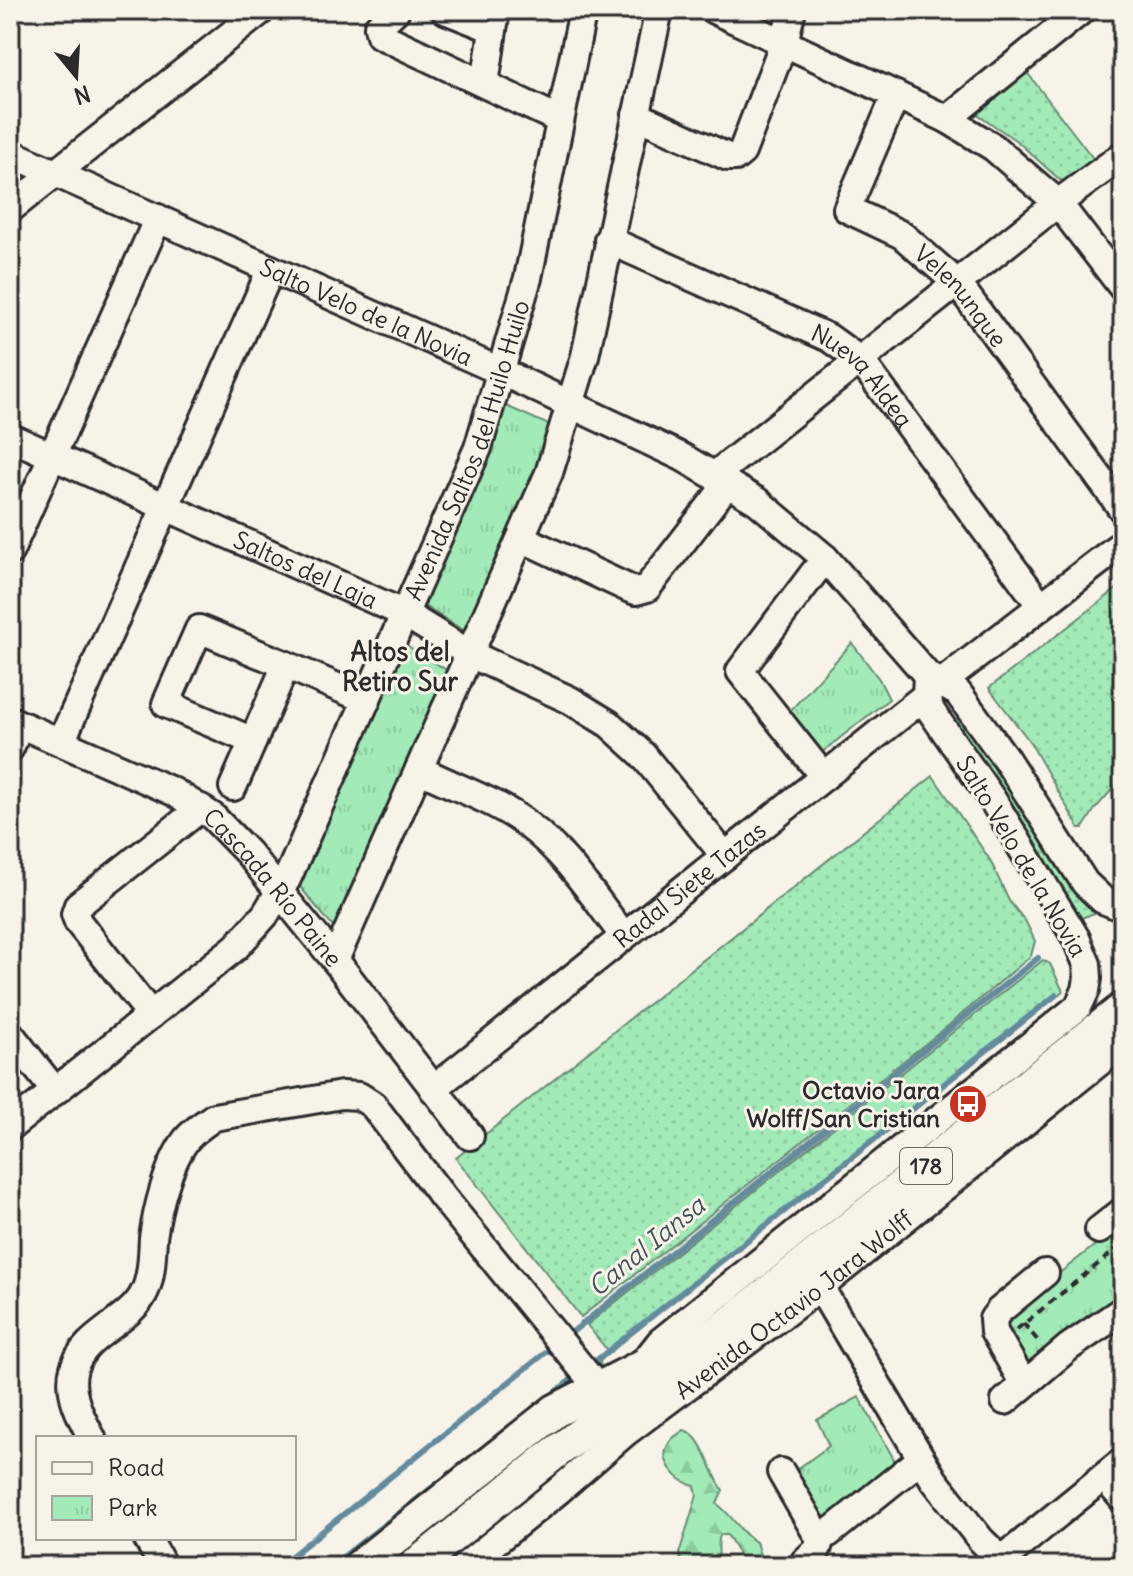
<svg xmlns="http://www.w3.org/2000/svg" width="1133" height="1576" viewBox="0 0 1133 1576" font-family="Delius,sans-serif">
  <defs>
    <pattern id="grass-dots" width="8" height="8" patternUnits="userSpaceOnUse" patternTransform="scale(2)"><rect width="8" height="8" fill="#a2ebb9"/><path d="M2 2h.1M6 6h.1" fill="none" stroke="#8cca9f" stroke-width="1.8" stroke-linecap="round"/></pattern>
    <pattern id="forest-firs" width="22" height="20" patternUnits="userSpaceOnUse" patternTransform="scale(2)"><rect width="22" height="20" fill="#a2ebb9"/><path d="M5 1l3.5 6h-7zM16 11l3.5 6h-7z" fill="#8cca9f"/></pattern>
    <pattern id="park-tufts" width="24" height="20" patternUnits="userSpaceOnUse" patternTransform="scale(2)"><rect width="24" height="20" fill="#a2ebb9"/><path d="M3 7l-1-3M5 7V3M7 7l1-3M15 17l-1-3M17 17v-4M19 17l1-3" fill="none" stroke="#8cca9f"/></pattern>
  </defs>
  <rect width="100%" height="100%" fill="#f7f3e8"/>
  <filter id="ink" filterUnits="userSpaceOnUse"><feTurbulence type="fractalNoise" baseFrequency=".0125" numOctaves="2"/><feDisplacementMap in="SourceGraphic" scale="16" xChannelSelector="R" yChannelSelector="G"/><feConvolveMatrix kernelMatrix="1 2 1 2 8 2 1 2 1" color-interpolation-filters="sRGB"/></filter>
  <g filter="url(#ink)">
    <g fill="url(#grass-dots)" stroke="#668b72" stroke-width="2">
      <path d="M1026,71L1095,161L1069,182L1060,180L1018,142L976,113Z"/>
      <path d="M1123,584V777L1095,809L1083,828H1079L1030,742L989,688Z"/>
      <path d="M963,714L1116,904L1072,922L951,724Z"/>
      <path d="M933,776L990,860L1009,901L1026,922L1035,941L1031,956L949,1025L581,1317L456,1158Z"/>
      <path d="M1043,960L1050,964L1063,991L657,1313L600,1361L601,1369L597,1371L589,1364L607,1350L587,1325Z"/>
      <path d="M574,1375L577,1382L339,1566H328Z"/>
    </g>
    <path fill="url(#forest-firs)" stroke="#668b72" stroke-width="2" d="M684,1430C703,1435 711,1474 723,1490L717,1504C733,1515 742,1536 756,1542L762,1561L758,1566H746C738,1556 736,1545 727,1535H720C716,1545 721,1557 717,1566H683L679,1554L697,1495L695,1486C678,1482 657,1461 669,1443C672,1437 679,1434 684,1430Z"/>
    <g fill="url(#park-tufts)" stroke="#668b72" stroke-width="2">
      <path d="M497,402L558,429L473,636L416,601Z"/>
      <path d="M398,640L453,674L338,933L292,877Z"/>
      <path d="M852,643L879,679L889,699L821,753L789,712Z"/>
      <path d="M1123,1213V1307L1027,1379L1000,1312L1057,1275L1099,1242Z"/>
      <path d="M859,1397L900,1470L824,1528L789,1475L829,1446L817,1420Z"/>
    </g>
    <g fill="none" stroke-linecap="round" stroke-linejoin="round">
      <g stroke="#638a9d" stroke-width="6">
        <path d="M1121,892L1123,890"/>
        <path d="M566,1337L1038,958"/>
        <path d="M588,1367L1056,995"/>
        <path d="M547,1399L579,1374"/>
        <path d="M279,1566L554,1346"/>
        <path d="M332,1566L440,1482"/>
      </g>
      <defs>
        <g id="minor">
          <path d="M396,10L378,27L380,35L560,120"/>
          <path d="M445,10L493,29"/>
          <path d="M714,10L947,119L993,147L1058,203L1123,288"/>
          <path d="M485,84L496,10"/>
          <path id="s1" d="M896,95L847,209L902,235L958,284L1123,510"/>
          <path d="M636,115L728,157H736L742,152L784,42L792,10"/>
          <path d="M947,119L1082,10"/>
          <path id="s2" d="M10,153L502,372L682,457L757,501L825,558L927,675L958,693L1006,759L1085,883L1103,900L1123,908"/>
          <path d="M10,209L262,10"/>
          <path id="s3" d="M608,240L829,338L861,361L1041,606"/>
          <path id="s4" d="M10,437L405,614L470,654L570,700L609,724L642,754L725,856"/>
          <path d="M715,475L1058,203L1123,155"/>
          <path d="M521,538L630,589L636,591L647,588L728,483"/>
          <path d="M10,551L158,218"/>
          <path id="s5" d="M10,720L174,792L212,816L248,853L335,960L470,1136"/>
          <path d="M253,741L166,704L199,629L286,665"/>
          <path d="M61,742L271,269"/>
          <path d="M10,748L20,725"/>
          <path d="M419,769C455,788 496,800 528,825C567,854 595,899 624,936"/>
          <path d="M824,777L740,671L825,558"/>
          <path d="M233,787L286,665L367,700"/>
          <path d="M335,960L549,473L585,356L659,10"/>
          <path d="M151,1015L78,922L75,914L78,905L201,808"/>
          <path d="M10,1034L55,1091"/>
          <path id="s6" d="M433,1089L944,681L1123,543"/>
          <path id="s7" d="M10,1127L236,947L265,915L287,879L478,448L528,278L583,10"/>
          <path d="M1099,1230L1123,1211"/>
          <path d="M820,1287L934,1480L981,1540L1008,1566"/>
          <path d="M641,1366L660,1342L1078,1007L1086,990L1088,978L1087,964L1076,938L992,799L931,711L926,695L927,675"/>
          <path d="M1024,1384L994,1332L993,1319L999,1311L1045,1273"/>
          <path d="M1005,1401L1069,1347L1123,1310"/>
          <path d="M92,1438C81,1418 67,1392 74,1368C84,1334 129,1323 144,1293C152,1277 152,1255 153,1238C157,1209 168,1164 186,1140C194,1130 204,1124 214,1117L342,1095L359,1096L373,1105L442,1196L598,1388"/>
          <path d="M781,1472L815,1531L822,1535L829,1533L921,1459"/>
          <path d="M1104,1477L1123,1499"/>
          <path d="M147,1538L163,1566"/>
          <path d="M805,1561L817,1550L822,1535"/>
          <path id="s8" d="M465,1566L558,1491L626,1432L820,1287L1123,1043"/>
          <path d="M994,1566L1123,1461"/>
        </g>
        <g id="major">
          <path d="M360,1566L555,1411L658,1358"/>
          <path d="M415,1566L551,1456L729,1324L1123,1009"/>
        </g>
      </defs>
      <use href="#minor" stroke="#2b2b2b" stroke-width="32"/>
      <use href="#major" stroke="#2b2b2b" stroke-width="38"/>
      <g stroke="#2b2b2b" stroke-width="4" stroke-dasharray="8 6" stroke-linecap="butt">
        <path d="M1023,1323L1039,1342"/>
        <path d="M1016,1330L1123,1244"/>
      </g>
      <use href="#minor" stroke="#f7f3e8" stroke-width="26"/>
      <use href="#major" stroke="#f7f3e8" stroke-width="32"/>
    </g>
  </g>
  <defs>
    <symbol id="bus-disc" viewBox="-11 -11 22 22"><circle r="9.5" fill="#c8321e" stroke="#f7f3e8"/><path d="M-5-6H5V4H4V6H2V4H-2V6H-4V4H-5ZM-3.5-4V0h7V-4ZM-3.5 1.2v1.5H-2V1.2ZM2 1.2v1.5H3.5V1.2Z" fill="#fff"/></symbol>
  </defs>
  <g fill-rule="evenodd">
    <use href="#bus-disc" x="946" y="1082" width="44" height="44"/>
  </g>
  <g text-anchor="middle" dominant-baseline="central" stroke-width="6" stroke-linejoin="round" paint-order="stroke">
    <rect fill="#f7f3e8" stroke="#686764" stroke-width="2" x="900" y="1148" width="52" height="36" rx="6"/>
    <g font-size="22" font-weight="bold" fill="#2b2b2b">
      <text x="926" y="1166">178</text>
    </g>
    <g font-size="24" fill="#2b2b2b" stroke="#f7f3e8">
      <text stroke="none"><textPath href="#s1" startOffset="270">Velenunque</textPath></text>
      <text stroke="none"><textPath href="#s2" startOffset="390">Salto Velo de la Novia</textPath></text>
      <text stroke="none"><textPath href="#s3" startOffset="292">Nueva Aldea</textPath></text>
      <text stroke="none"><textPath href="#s7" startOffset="840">Avenida Saltos del Huilo Huilo</textPath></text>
      <text stroke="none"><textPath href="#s4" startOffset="324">Saltos del Laja</textPath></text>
      <text transform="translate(1022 856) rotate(59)">Salto Velo de la Novia</text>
      <text stroke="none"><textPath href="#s6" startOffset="328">Radal Siete Tazas</textPath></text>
      <text stroke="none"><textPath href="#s5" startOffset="318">Cascada Río Paine</textPath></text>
      <text stroke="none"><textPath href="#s8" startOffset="420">Avenida Octavio Jara Wolff</textPath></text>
    </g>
    <g font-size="24" font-weight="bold" fill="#2b2b2b" stroke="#f7f3e8" text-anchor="end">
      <text x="940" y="1090">Octavio Jara<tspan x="940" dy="28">Wolff/San Cristian</tspan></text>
    </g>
    <g font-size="26" font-weight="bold" fill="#2b2b2b" stroke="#f7f3e8">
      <text x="400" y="651">Altos del<tspan x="400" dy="30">Retiro Sur</tspan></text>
    </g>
    <g font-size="26" font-style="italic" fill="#42525a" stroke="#f7f3e8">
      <text transform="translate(646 1246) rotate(-39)">Canal Iansa</text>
    </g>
  </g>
  <rect width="1133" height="1576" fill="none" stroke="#f7f3e8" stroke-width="40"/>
  <rect x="20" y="20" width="1093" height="1536" fill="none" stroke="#2b2b2b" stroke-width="3" filter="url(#ink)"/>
  <rect x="36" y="1436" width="260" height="104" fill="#f7f3e8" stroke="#a5a39c" stroke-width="2"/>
  <rect x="52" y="1462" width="40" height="12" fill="#f7f3e8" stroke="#a5a39c" stroke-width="2"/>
  <text x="108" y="1476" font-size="24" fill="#2b2b2b">Road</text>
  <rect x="52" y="1496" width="40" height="24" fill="url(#park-tufts)" stroke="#a5a39c" stroke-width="2"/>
  <text x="108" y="1516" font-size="24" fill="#2b2b2b">Park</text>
  <g transform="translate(76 76) rotate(162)" stroke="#f7f3e8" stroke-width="6" paint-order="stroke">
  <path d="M0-6L14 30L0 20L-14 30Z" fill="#2b2b2b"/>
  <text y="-12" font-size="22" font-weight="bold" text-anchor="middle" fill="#2b2b2b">N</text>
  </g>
</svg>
